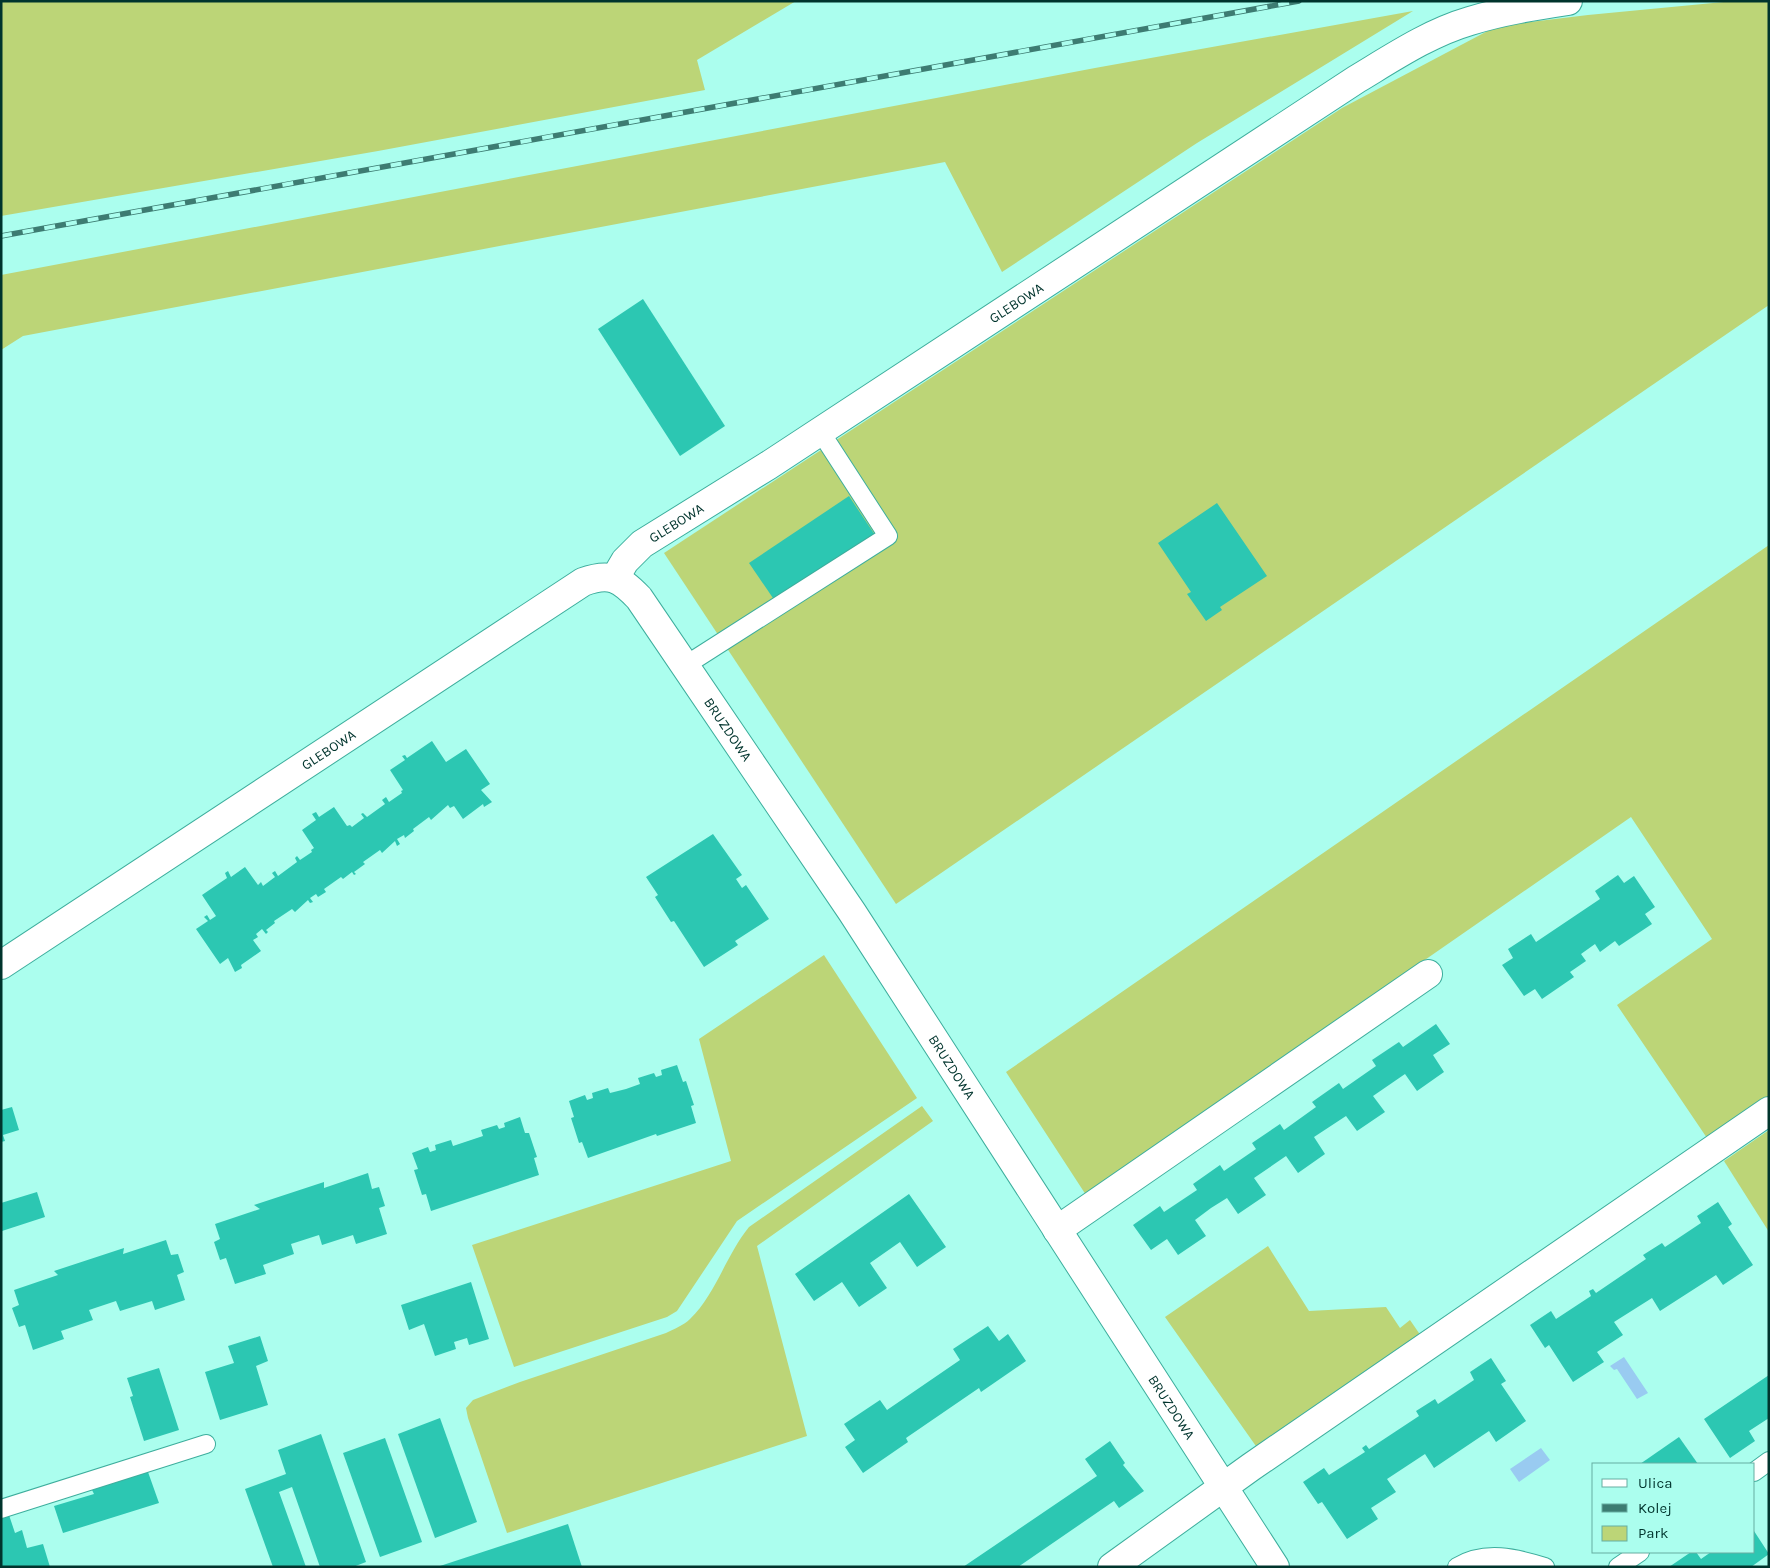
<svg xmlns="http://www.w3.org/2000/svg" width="1770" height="1568" viewBox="0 0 1770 1568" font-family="Karla,sans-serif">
  <rect width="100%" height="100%" fill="#abfeee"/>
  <g fill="#bcd577">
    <path d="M1,1H796L697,60L705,90L378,151L1,216Z"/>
    <path d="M1734,1H1769V305L896,904L664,553L1342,108L1497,26L1588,15Z"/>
    <path d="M1413,11L1197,143L1002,272L945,162L23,336L1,350V275L1095,68Z"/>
    <path d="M1769,545V1096L1707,1138L1617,1005L1712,939L1631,817L1086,1195L1006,1072Z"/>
    <path d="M824,955L917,1098L737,1221L677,1311L667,1317L514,1367L472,1245L731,1161L699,1039Z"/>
    <path d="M922,1106L933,1121L757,1246L807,1436L507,1533L468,1418L466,1408L473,1400L520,1382L666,1333C674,1329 684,1325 690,1319C716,1294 726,1255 749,1227Z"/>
    <path d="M1769,1130V1232L1724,1161Z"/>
    <path d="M1268,1246L1309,1311L1386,1307L1400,1328L1410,1320L1421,1336L1258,1449L1165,1317Z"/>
  </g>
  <g fill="#99cbf1">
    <path d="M1624,1357L1648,1393L1637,1399L1617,1369L1614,1370L1610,1366Z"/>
    <path d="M1541,1448L1550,1460L1519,1482L1510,1469Z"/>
  </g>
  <g fill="#2cc7b2">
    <path d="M643,299L725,426L680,456L598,329Z"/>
    <path d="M849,496L875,535L775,601L749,563Z"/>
    <path d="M1217,503L1267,576L1220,607L1222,610L1206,621L1187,594L1191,592L1158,543Z"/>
    <path d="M432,741L446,762L466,749L490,784L481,790L492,802L484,807L483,804L463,819L454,806L450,808L448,805L431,820L429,817L413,829L414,831L405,838L404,835L397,839L400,844L397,846L395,841L382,853L380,850L363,862L365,864L354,872L356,874L354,875L352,872L343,879L341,877L324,889L326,892L318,897L316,894L310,898L313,902L310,903L308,900L295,912L292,909L274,921L275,923L266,930L268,932L266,934L262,929L256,934L258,937L253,940L261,951L241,965L242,968L235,972L228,958L220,964L196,929L208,921L204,917L207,915L210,920L216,916L202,895L227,878L225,873L228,871L231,877L245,867L258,885L261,882L263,886L275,877L272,873L275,871L278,876L297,862L295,858L297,856L300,860L312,852L311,850L314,848L302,830L316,820L312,814L316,812L319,817L334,807L347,826L350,825L352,827L364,818L361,814L363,813L367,817L385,804L382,800L386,797L389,802L402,793L401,791L403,790L390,770L405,760L402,756L405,755L407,758Z"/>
    <path d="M713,834L742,875L736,879L742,888L746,885L769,919L735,941L738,945L704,967L674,921L671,922L655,897L658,895L646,877Z"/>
    <path d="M1618,875L1624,883L1634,876L1655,907L1645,914L1652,924L1619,946L1615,941L1600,952L1595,944L1581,954L1586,961L1570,972L1574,977L1542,999L1535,989L1524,996L1502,965L1513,958L1508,949L1531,934L1536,942L1600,899L1595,891Z"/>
    <path d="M1436,1024L1450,1044L1433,1055L1444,1072L1417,1091L1405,1074L1373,1096L1385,1112L1357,1131L1346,1116L1314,1137L1325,1154L1298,1173L1286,1156L1254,1178L1266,1195L1238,1214L1227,1198L1211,1208L1195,1220L1206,1236L1178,1255L1167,1239L1151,1250L1133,1225L1160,1206L1164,1212L1197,1190L1193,1184L1220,1165L1224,1171L1256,1149L1252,1143L1280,1124L1284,1130L1316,1107L1312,1102L1339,1083L1343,1089L1376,1066L1372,1060L1399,1042L1403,1047Z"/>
    <path d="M677,1065L683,1082L686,1081L694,1105L691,1106L696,1123L657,1136L656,1134L588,1158L582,1142L579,1143L571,1118L574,1117L569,1101L585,1095L587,1100L593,1098L592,1093L608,1088L610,1093L626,1089L640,1084L638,1078L654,1073L656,1077L662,1075L661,1070Z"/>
    <path d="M12,1107L19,1130L3,1135L5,1141L1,1142V1110Z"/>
    <path d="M520,1117L525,1133H529L537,1157L534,1158L539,1175L431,1211L426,1194L422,1195L414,1170L418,1169L412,1153L428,1147L430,1152L436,1150L435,1145L451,1140L453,1146L483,1136L481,1130L497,1125L499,1129L505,1127L504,1123Z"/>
    <path d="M368,1173L372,1189L379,1187L385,1206L379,1208L387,1234L356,1244L353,1235L322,1245L319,1235L291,1244L294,1254L263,1265L266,1274L235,1284L226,1258L220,1260L214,1242L220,1239L215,1224L260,1209L254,1205L324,1182V1188Z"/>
    <path d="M37,1192L45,1217L2,1231L1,1203Z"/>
    <path d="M909,1194L946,1247L917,1267L900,1242L870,1263L887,1288L859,1307L842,1282L814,1301L795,1274Z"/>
    <path d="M1718,1202L1732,1224L1728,1227L1753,1265L1723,1285L1716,1275L1660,1311L1652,1298L1614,1322L1623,1335L1597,1352L1604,1362L1573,1382L1549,1345L1545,1348L1530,1325L1551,1311L1556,1319L1591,1296L1589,1291L1593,1289L1596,1293L1646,1259L1643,1255L1662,1243L1665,1247L1701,1223L1697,1216Z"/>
    <path d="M166,1240L171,1255L178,1254L184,1272L177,1275L185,1300L155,1310L152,1301L120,1311L116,1301L89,1310L93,1320L61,1331L64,1339L33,1350L25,1325L19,1327L12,1308L19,1305L14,1290L58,1275L54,1271L124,1248L123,1254Z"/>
    <path d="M471,1282L489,1339L469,1345L467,1338L454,1342L456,1349L435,1356L424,1324L409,1330L401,1305Z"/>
    <path d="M988,1326L999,1341L1008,1334L1026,1361L981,1392L979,1388L906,1438L908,1442L863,1473L845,1447L855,1440L844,1424L880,1400L887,1410L960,1360L953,1349Z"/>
    <path d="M260,1336L268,1361L256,1366L268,1405L220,1420L205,1372L234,1363L228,1346Z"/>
    <path d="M1491,1358L1506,1381L1501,1384L1526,1421L1496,1442L1489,1431L1434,1468L1425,1454L1387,1479L1396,1492L1371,1508L1378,1519L1347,1539L1322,1502L1318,1504L1303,1482L1324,1468L1329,1475L1365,1452L1362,1448L1366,1445L1369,1449L1419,1416L1416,1411L1435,1399L1438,1404L1474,1380L1470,1372Z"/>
    <path d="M159,1368L179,1430L144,1441L130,1397L133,1396L127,1378Z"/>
    <path d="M1769,1375V1418L1749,1431L1755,1441L1730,1458L1704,1419Z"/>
    <path d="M440,1418L477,1522L435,1538L398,1434Z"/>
    <path d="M321,1434L366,1562L353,1567H320L292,1487L279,1492L306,1567H273L245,1489L286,1474L278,1450Z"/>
    <path d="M1679,1437L1698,1464H1640Z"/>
    <path d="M385,1438L422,1542L380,1557L343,1453Z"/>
    <path d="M1110,1441L1125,1463L1123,1465L1144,1491L1119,1508L1114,1501L1018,1567H963L1097,1476L1085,1459Z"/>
    <path d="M148,1472L159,1503L63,1533L54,1506L94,1494L92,1490Z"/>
    <path d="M9,1515L15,1533L22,1530L27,1548L43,1544L50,1567H1V1518Z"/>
    <path d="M568,1524L582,1567H440V1566Z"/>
    <path d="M1754,1531L1769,1554L1751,1567H1669L1691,1552H1696L1701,1559L1711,1552H1754Z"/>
  </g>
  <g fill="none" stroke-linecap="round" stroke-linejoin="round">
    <defs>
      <g id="lane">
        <path d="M686,665L888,536L820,431"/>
        <path d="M1754,1472L1769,1461"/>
        <path d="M1,1509L206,1444"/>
        <path d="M1457,1567C1485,1550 1516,1558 1545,1567"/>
        <path d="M1618,1567L1640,1552"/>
      </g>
      <g id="street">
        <path id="s1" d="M615,578L625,561L642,544L769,465L1357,79C1392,58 1429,33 1470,21C1502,11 1535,6 1568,1"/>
        <path id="s2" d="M1,965L583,582C610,572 620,578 639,598L852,912L1275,1567"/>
        <path d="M1057,1230L1428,974"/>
        <path d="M1112,1567L1251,1467L1769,1111"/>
      </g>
    </defs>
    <use href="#lane" stroke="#3dae9d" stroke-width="20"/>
    <use href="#street" stroke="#3dae9d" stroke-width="30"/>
    <use href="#lane" stroke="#fff" stroke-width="18"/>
    <use href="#street" stroke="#fff" stroke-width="28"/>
    <defs>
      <path id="rail" d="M1,236L1299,1"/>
    </defs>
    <use href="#rail" stroke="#3d7c72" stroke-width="5.5"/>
    <use href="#rail" stroke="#abfeee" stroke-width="4" stroke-dasharray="11" stroke-linecap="butt"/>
  </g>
  <g text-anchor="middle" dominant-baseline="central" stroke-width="4" stroke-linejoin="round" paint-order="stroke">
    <g font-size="14" fill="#00342d" stroke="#abfeee">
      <text stroke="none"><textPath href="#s1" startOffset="489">GLEBOWA</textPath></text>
      <text stroke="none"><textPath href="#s1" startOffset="84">GLEBOWA</textPath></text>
      <text stroke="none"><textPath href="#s2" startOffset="919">BRUZDOWA</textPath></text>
      <text stroke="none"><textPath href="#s2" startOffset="392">GLEBOWA</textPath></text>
      <text stroke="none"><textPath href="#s2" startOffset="1324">BRUZDOWA</textPath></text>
      <text stroke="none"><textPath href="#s2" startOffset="1729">BRUZDOWA</textPath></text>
    </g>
  </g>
  <rect width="1770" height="1568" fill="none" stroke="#00342d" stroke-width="5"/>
  <rect x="1592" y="1463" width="162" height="90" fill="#abfeee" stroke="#67ada1"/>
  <rect x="1602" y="1479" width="25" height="8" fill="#ffffff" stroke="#67ada1"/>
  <text x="1638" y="1488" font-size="15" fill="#00342d">Ulica</text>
  <rect x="1602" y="1504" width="25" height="8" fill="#3d7c72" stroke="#67ada1"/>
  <text x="1638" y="1513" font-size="15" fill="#00342d">Kolej</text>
  <rect x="1602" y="1526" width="25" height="15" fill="#bcd577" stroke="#67ada1"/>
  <text x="1638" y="1538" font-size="15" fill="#00342d">Park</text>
</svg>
